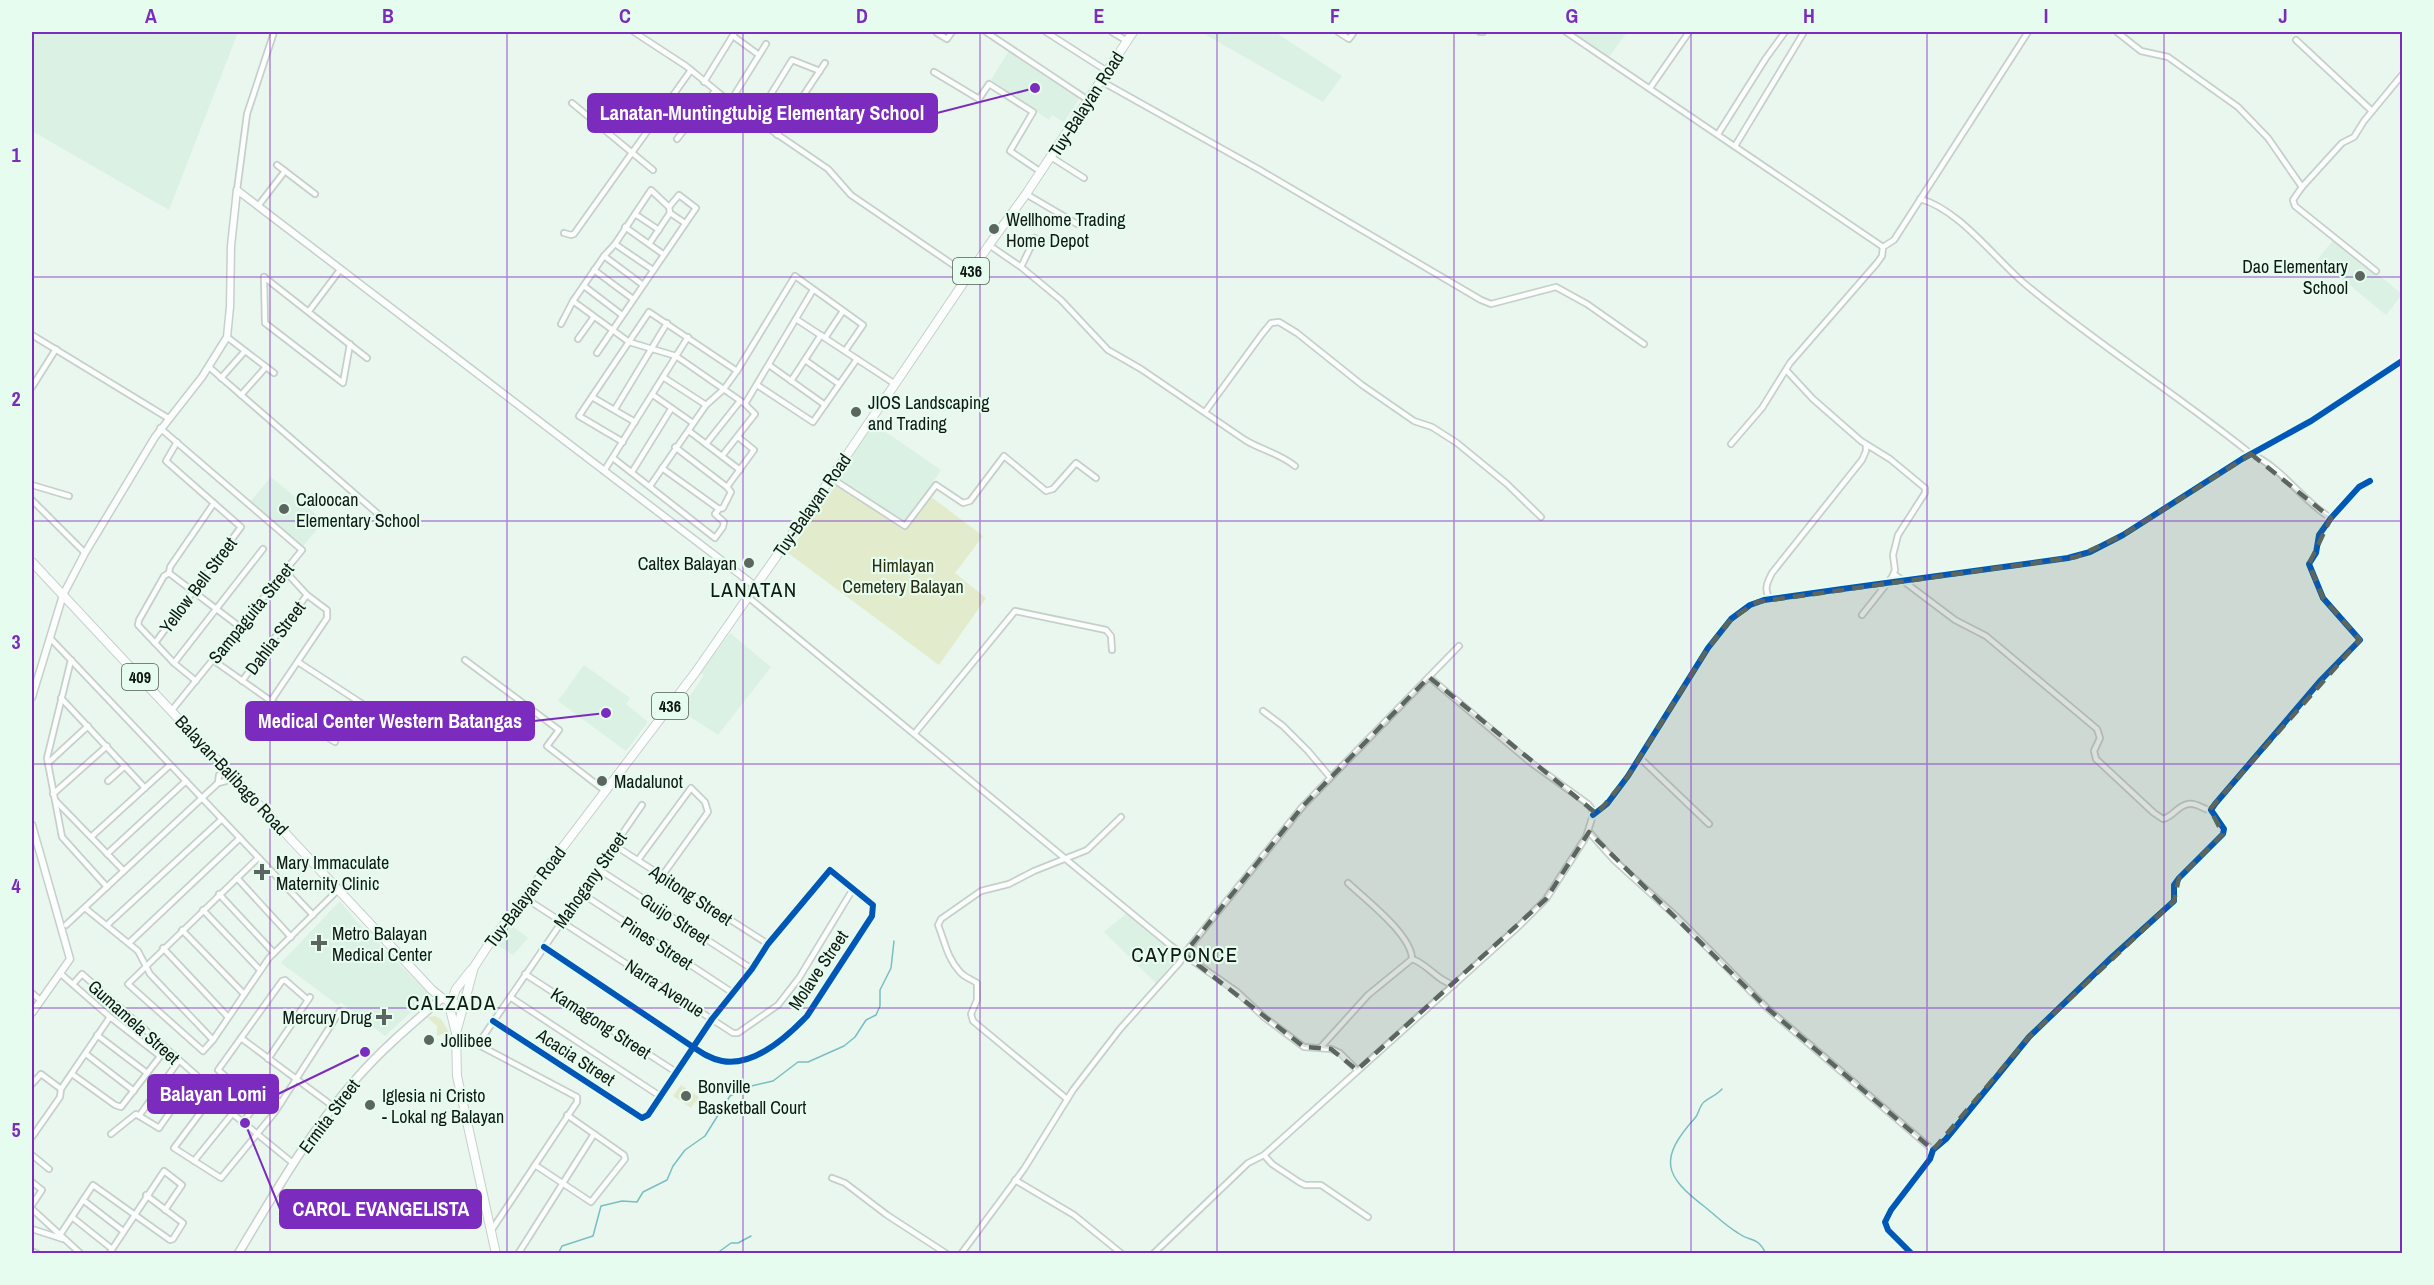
<svg xmlns="http://www.w3.org/2000/svg" width="2434" height="1285" viewBox="0 0 2434 1285" font-family="'Archivo Narrow',sans-serif">
  <rect width="100%" height="100%" fill="#eaf7ef"/>
  <g fill="#daf1e3">
    <path d="M32,32H238L169,210L32,131Z"/>
    <path d="M1201,32H1275L1342,76L1323,102Z"/>
    <path d="M1571,32H1627L1609,57Z"/>
    <path d="M1009,51L1081,96L1064,122L1052,115L1049,120L990,81Z"/>
    <path d="M2334,239L2402,294L2386,315L2318,259Z"/>
    <path d="M874,424L941,470L905,524L836,478Z"/>
    <path d="M271,477L324,521L303,546L250,502Z"/>
    <path d="M730,633L771,667L718,735L677,708L678,705H684L704,675L700,673Z"/>
    <path d="M584,665L630,698L626,704L648,722L626,751L558,701Z"/>
    <path d="M340,901L357,922L430,995L385,1036L341,1002L338,1005L281,963Z"/>
    <path d="M1128,912L1181,956L1167,969L1157,984L1104,932Z"/>
    <path d="M511,925L528,938L513,955L496,944Z"/>
  </g>
  <g fill="#e2ebcc">
    <path d="M839,481L904,524L926,493L983,536L955,573L986,598L939,665L788,553Z"/>
    <path d="M435,1016L441,1019L449,1032L437,1036V1026L427,1017Z"/>
    <path d="M681,1085L699,1097L691,1108L673,1096Z"/>
  </g>
  <g fill="none" stroke-linecap="round" stroke-linejoin="round">
    <g stroke="#78bec3" stroke-width="1.5">
      <path d="M1722,1089C1717,1095 1710,1097 1704,1102C1699,1106 1699,1114 1695,1118C1658,1159 1664,1176 1705,1207C1716,1216 1726,1226 1738,1233C1751,1243 1757,1235 1766,1254"/>
      <path d="M558,1254L562,1246L593,1236L601,1206L622,1201L637,1202L643,1192L667,1180L673,1166L685,1150L705,1136L730,1096L747,1087L773,1081L798,1062H808L844,1046L855,1037L866,1020L876,1015L880,1006V990L891,968L894,941"/>
      <path d="M702,1254H705"/>
      <path d="M716,1254L731,1243H738L751,1236"/>
    </g>
    <defs>
      <g id="minor">
        <path d="M634,32L686,66L730,102L828,169L851,195L968,275"/>
        <path d="M986,32L1088,100"/>
        <path d="M1046,32L1107,71"/>
        <path d="M1112,32L1127,41"/>
        <path d="M1338,32L1349,39L1354,32"/>
        <path d="M1480,32H1483"/>
        <path d="M1566,32L1883,247L1894,240L2028,32"/>
        <path d="M2117,32L2141,51L2168,57L2238,107L2268,138L2302,187L2293,200L2295,206L2376,271"/>
        <path d="M937,33L947,39L952,32"/>
        <path d="M733,36L759,55"/>
        <path d="M2296,40L2372,111"/>
        <path d="M934,72L979,99L989,84L1033,112L1010,151L1041,172"/>
        <path d="M1101,81L1260,170L1481,300L1491,304L1556,287L1587,304L1644,344"/>
        <path d="M704,82L735,32"/>
        <path d="M1650,88L1689,32"/>
        <path d="M730,102L766,44"/>
        <path d="M572,103L653,170"/>
        <path d="M755,120L792,60L820,71"/>
        <path d="M1718,134L1766,58L1785,32"/>
        <path d="M777,135L825,63"/>
        <path d="M677,139L715,91"/>
        <path d="M1735,146L1804,32"/>
        <path d="M1051,157L1084,178"/>
        <path d="M277,165L315,194"/>
        <path d="M2302,187L2342,143L2354,137L2364,121L2402,75"/>
        <path d="M237,190L247,114L274,32"/>
        <path d="M1026,194L1077,224"/>
        <path d="M1920,199C1959,209 1995,259 2025,284C2098,345 2178,395 2251,454C2282,467 2304,503 2331,518"/>
        <path d="M258,206L285,171"/>
        <path d="M670,213L685,223"/>
        <path d="M635,214L659,230"/>
        <path d="M625,227L663,254"/>
        <path d="M564,233L571,235L574,234L691,70"/>
        <path d="M615,244L653,270"/>
        <path d="M989,245L1021,267L1061,300L1108,350L1141,369L1245,440C1261,450 1279,453 1295,466"/>
        <path d="M604,256L643,285"/>
        <path d="M1021,267L1035,238"/>
        <path d="M594,270L633,299"/>
        <path d="M264,277L265,323L343,383L350,344"/>
        <path d="M264,277L367,358"/>
        <path d="M584,286L622,315"/>
        <path d="M573,301L629,342L676,356L745,404L813,290"/>
        <path d="M309,311L340,270"/>
        <path d="M796,319L895,384"/>
        <path d="M561,324L573,301L604,256L615,244L651,190L669,207"/>
        <path d="M32,335L168,418"/>
        <path d="M227,337L274,373"/>
        <path d="M825,338L843,311"/>
        <path d="M578,339L593,318"/>
        <path d="M597,353L696,208L679,195L669,207L670,213L649,244"/>
        <path d="M805,360L839,384"/>
        <path d="M769,365L825,405"/>
        <path d="M209,367L385,520"/>
        <path d="M1787,371L1813,399L1861,441L1890,459L1925,488V493L1898,535L1893,555L1895,570L1892,577L1862,615"/>
        <path d="M663,377L706,405"/>
        <path d="M221,378L245,351"/>
        <path d="M791,381L821,335"/>
        <path d="M757,385L813,422L857,359"/>
        <path d="M32,387L56,349"/>
        <path d="M241,395L266,367"/>
        <path d="M653,395L693,423"/>
        <path d="M592,397L635,422"/>
        <path d="M615,409L667,323"/>
        <path d="M1205,412L1262,334L1271,323L1279,322L1297,333L1362,385L1414,421L1432,427L1457,443L1507,484L1541,517"/>
        <path d="M160,428L302,550L172,710"/>
        <path d="M689,431L740,470"/>
        <path d="M623,442L579,416L649,312L737,371"/>
        <path d="M706,444L740,401"/>
        <path d="M1731,444L1762,408L1790,363L1877,263L1882,256L1883,247"/>
        <path d="M722,456L755,414L745,404"/>
        <path d="M613,458L715,538L723,527L724,522L715,514L719,509"/>
        <path d="M662,468L719,509L723,508L731,492L727,487L675,447"/>
        <path d="M604,471L688,337"/>
        <path d="M632,472L671,409"/>
        <path d="M831,478L905,526L936,485L963,503L970,501L1004,456L1046,491L1053,489L1076,463L1096,478"/>
        <path d="M32,485L69,496"/>
        <path d="M650,486L706,405L724,389L737,371L795,276L863,325L845,351"/>
        <path d="M727,487L754,450L738,437"/>
        <path d="M32,500L85,553"/>
        <path d="M169,573L240,627"/>
        <path d="M1894,574L1955,620L1986,636L2097,729L2100,738L2094,751L2096,759L2154,813L2163,819C2173,817 2177,806 2188,804C2197,802 2203,810 2211,810"/>
        <path d="M748,597L1170,945L1236,991L1264,1017L1304,1047L1331,1049L1340,1053L1357,1070"/>
        <path d="M1771,600C1763,590 1767,583 1772,573L1862,460L1866,451V445"/>
        <path d="M51,639L313,915"/>
        <path d="M155,643L241,527L166,461L177,442"/>
        <path d="M71,660L47,758L62,837L107,887"/>
        <path d="M213,660L271,701L335,742"/>
        <path d="M465,660L559,730L547,746L604,790"/>
        <path d="M298,662L364,705"/>
        <path d="M174,663L263,549"/>
        <path d="M196,681L174,663L138,625L139,620L164,576L169,573L170,567L214,503"/>
        <path d="M242,681L307,595"/>
        <path d="M61,698L145,788"/>
        <path d="M271,701L327,618V610L307,595L285,571"/>
        <path d="M1263,711L1283,726L1308,751L1330,777"/>
        <path d="M915,733L1015,611L1106,630L1111,636L1112,650"/>
        <path d="M1640,758L1709,824"/>
        <path d="M48,763L88,726"/>
        <path d="M108,781L125,766"/>
        <path d="M218,783L219,775L226,768"/>
        <path d="M53,794L107,746"/>
        <path d="M55,800L124,871"/>
        <path d="M1593,815L1607,804L1628,776L1708,648L1731,619L1750,605L1764,600L1842,589L2068,558L2090,552L2123,535L2242,459L2311,421L2402,361"/>
        <path d="M1589,832L1614,860L1678,918L1767,1008L1933,1150"/>
        <path d="M91,837L170,765"/>
        <path d="M614,845L768,944"/>
        <path d="M107,854L186,781"/>
        <path d="M258,858L128,984L203,1051L213,1040L269,958L338,890"/>
        <path d="M638,860L691,788L705,802L708,812L662,876"/>
        <path d="M598,869L752,969"/>
        <path d="M237,878L291,937"/>
        <path d="M581,893L733,993"/>
        <path d="M219,894L274,953"/>
        <path d="M525,898L733,1033H738L778,1005L799,978L853,889"/>
        <path d="M85,908L138,951L150,974L213,1040"/>
        <path d="M203,910L260,970"/>
        <path d="M66,925L218,783L226,781L232,775"/>
        <path d="M107,925L222,819"/>
        <path d="M182,930L244,994"/>
        <path d="M129,943L240,838"/>
        <path d="M163,948L228,1017"/>
        <path d="M1412,959C1428,964 1437,981 1454,985"/>
        <path d="M61,974L110,1017L160,1056"/>
        <path d="M525,974L676,1072"/>
        <path d="M73,984L82,974L196,1075L212,1097L294,1164"/>
        <path d="M32,993L40,1000"/>
        <path d="M510,997L660,1096"/>
        <path d="M493,1021L642,1118L648,1115L712,1019L752,969L768,944L830,870L873,905L872,916L807,1016C787,1037 753,1067 722,1061C711,1059 702,1053 693,1047L544,947"/>
        <path d="M456,1033L577,1097V1102L491,1231"/>
        <path d="M97,1035L147,1073"/>
        <path d="M241,1038L334,1107"/>
        <path d="M478,1044L642,805"/>
        <path d="M1321,1047L1368,995L1412,959C1412,935 1365,899 1348,883"/>
        <path d="M86,1054L134,1091"/>
        <path d="M268,1059L310,997"/>
        <path d="M72,1074L115,1105L121,1107L165,1050"/>
        <path d="M32,1084L41,1074L61,1089"/>
        <path d="M236,1085L218,1070L282,981L285,980L308,1000"/>
        <path d="M212,1097L174,1148L221,1178L275,1112L340,1011"/>
        <path d="M1067,1099L973,1021L971,1014L977,1000V983C971,979 964,977 960,972C947,958 945,942 938,925L941,919L981,891L1009,884L1034,871L1087,850L1121,817"/>
        <path d="M139,1116L178,1062"/>
        <path d="M242,1123L267,1092L281,1103"/>
        <path d="M111,1134L136,1114L159,1128L196,1075"/>
        <path d="M32,1137L60,1097L61,1089L110,1017"/>
        <path d="M32,1155L49,1169"/>
        <path d="M1264,1155L1272,1164L1299,1182L1305,1185H1321L1368,1217"/>
        <path d="M194,1161L232,1114"/>
        <path d="M535,1165L591,1202L625,1159L624,1155L567,1115"/>
        <path d="M832,1178L845,1183L887,1215L947,1254"/>
        <path d="M1015,1180L1074,1215L1122,1254"/>
        <path d="M32,1182L42,1190L32,1205"/>
        <path d="M83,1200L123,1231"/>
        <path d="M32,1209L81,1254"/>
        <path d="M72,1217L112,1249"/>
        <path d="M32,1229L63,1239"/>
        <path d="M60,1235L93,1185L170,1240L173,1239L183,1223L146,1195"/>
        <path d="M32,1251L38,1254"/>
        <path d="M109,1254L164,1171L182,1185L165,1210"/>
        <path d="M518,1254L594,1134"/>
        <path d="M961,1254L1024,1169L1073,1090L1120,1029L1180,962L1184,954L1303,806L1459,646"/>
        <path d="M1153,1254L1248,1163L1264,1155L1519,926L1546,899L1586,837L1593,815L1592,809L1588,804L1530,762L1429,677"/>
        <path d="M1912,1254L1888,1230L1885,1222L1891,1210L1930,1159L1933,1150L1946,1139L2029,1037L2112,957L2174,901V885L2179,878L2223,834L2224,829L2211,810L2215,804L2321,680L2360,640L2323,598L2309,564L2316,553L2319,535L2331,518L2359,487L2370,481"/>
      </g>
      <g id="tertiary">
        <path d="M237,190L755,586"/>
        <path d="M32,697L63,595L85,553L155,437L202,377L227,337L230,307L231,246L237,190"/>
        <path d="M32,825L70,959L32,1013"/>
      </g>
      <path id="secondary" d="M238,1254C274,1194 310,1131 356,1079C382,1049 412,1024 442,998"/>
      <g id="primary">
        <path d="M32,562L432,990L442,998L462,1006"/>
        <path d="M471,970L456,989L451,1002V1013L456,1033L457,1076L496,1254"/>
        <path d="M456,1033L474,967L487,947L695,673L847,455L989,245L1026,194L1133,32"/>
      </g>
    </defs>
    <use href="#minor" stroke="#c6d0ca" stroke-width="8"/>
    <use href="#tertiary" stroke="#c6d0ca" stroke-width="9"/>
    <use href="#secondary" stroke="#c6d0ca" stroke-width="10"/>
    <use href="#primary" stroke="#c6d0ca" stroke-width="10"/>
    <use href="#minor" stroke="#fcfefd" stroke-width="4.5"/>
    <use href="#tertiary" stroke="#fcfefd" stroke-width="6"/>
    <use href="#secondary" stroke="#fcfefd" stroke-width="7"/>
    <use href="#primary" stroke="#fcfefd" stroke-width="8"/>
    <defs>
      <g id="cycleway">
        <path d="M1593,815L1607,804L1628,776L1708,648L1731,619L1750,605L1764,600L1842,589L2068,558L2090,552L2123,535L2242,459L2311,421L2402,361"/>
        <path d="M493,1021L642,1118L648,1115L712,1019L752,969L768,944L830,870L873,905L872,916L807,1016C787,1037 753,1067 722,1061C711,1059 702,1053 693,1047L544,947"/>
        <path d="M1912,1254L1888,1230L1885,1222L1891,1210L1930,1159L1933,1150L1946,1139L2029,1037L2112,957L2174,901V885L2179,878L2223,834L2224,829L2211,810L2215,804L2321,680L2360,640L2323,598L2309,564L2316,553L2319,535L2331,518L2359,487L2370,481"/>
      </g>
    </defs>
    <use href="#cycleway" stroke="#e5fcee" stroke-width="10"/>
    <use href="#cycleway" stroke="#0057b8" stroke-width="6"/>
  </g>
  <path fill="#5c6661" fill-opacity="0.2" stroke="#5c6661" stroke-width="4.5" stroke-dasharray="12 8" stroke-linejoin="round" d="M2251,454L2331,518L2309,564L2323,598L2360,640L2210,809L2223,834L2179,878L2174,901L2029,1037L1933,1150L1767,1008L1589,832L1546,899L1357,1070L1331,1049L1304,1047L1184,954L1303,806L1429,677L1597,814L1628,776L1708,648L1731,619L1757,602L2076,557L2123,535Z"/>
  <path fill="none" stroke="#7b2cbf" stroke-width="1.5" stroke-opacity="0.55" d="M270,32V1254M507,32V1254M743,32V1254M980,32V1254M1217,32V1254M1454,32V1254M1691,32V1254M1927,32V1254M2164,32V1254M32,277H2402M32,521H2402M32,764H2402M32,1008H2402"/>
  <g fill="#5c6661" stroke="#e5fcee" stroke-width="2">
    <circle cx="994" cy="229" r="6"/>
    <circle cx="2360" cy="276" r="6"/>
    <circle cx="856" cy="412" r="6"/>
    <circle cx="284" cy="509" r="6"/>
    <circle cx="749" cy="563" r="6"/>
    <circle cx="602" cy="781" r="6"/>
    <path d="M259 863h6v6h6v6h-6v6h-6v-6h-6v-6h6z"/>
    <path d="M316 934h6v6h6v6h-6v6h-6v-6h-6v-6h6z"/>
    <path d="M381 1008h6v6h6v6h-6v6h-6v-6h-6v-6h6z"/>
    <circle cx="429" cy="1040" r="6"/>
    <circle cx="686" cy="1096" r="6"/>
    <circle cx="370" cy="1105" r="6"/>
  </g>
  <g text-anchor="middle" dominant-baseline="central" stroke-width="4.5" stroke-linejoin="round" paint-order="stroke">
    <g fill="#e5fcee" stroke="#505c55" stroke-width="1.5">
      <rect x="953" y="258" width="36" height="26" rx="4.5"/>
      <rect x="122" y="664" width="36" height="26" rx="4.5"/>
      <rect x="652" y="693" width="36" height="26" rx="4.5"/>
    </g>
    <g font-size="16" font-weight="bold" fill="#101814">
      <text x="971" y="271">436</text>
      <text x="140" y="677">409</text>
      <text x="670" y="706">436</text>
    </g>
    <g font-size="18" fill="#101814" stroke="#e5fcee">
      <text transform="translate(1086 104) rotate(-57)">Tuy-Balayan Road</text>
      <text transform="translate(812 505) rotate(-55)">Tuy-Balayan Road</text>
      <text transform="translate(198 585) rotate(-53)">Yellow Bell Street</text>
      <text transform="translate(251 613) rotate(-51)">Sampaguita Street</text>
      <text transform="translate(275 638) rotate(-53)">Dahlia Street</text>
      <text transform="translate(232 775) rotate(47)">Balayan-Balibago Road</text>
      <text transform="translate(590 880) rotate(-55)">Mahogany Street</text>
      <text transform="translate(691 895) rotate(33)">Apitong Street</text>
      <text transform="translate(525 897) rotate(-53)">Tuy-Balayan Road</text>
      <text transform="translate(675 919) rotate(33)">Guijo Street</text>
      <text transform="translate(657 943) rotate(33)">Pines Street</text>
      <text transform="translate(818 970) rotate(-56)">Molave Street</text>
      <text transform="translate(665 988) rotate(33)">Narra Avenue</text>
      <text transform="translate(134 1022) rotate(42)">Gumamela Street</text>
      <text transform="translate(601 1023) rotate(33)">Kamagong Street</text>
      <text transform="translate(576 1057) rotate(33)">Acacia Street</text>
      <text transform="translate(329 1116) rotate(-53)">Ermita Street</text>
    </g>
    <g font-size="18" fill="#101814" stroke="#e5fcee" text-anchor="start">
      <text x="1006" y="219">Wellhome Trading<tspan x="1006" dy="21">Home Depot</tspan></text>
      <text x="2348" y="266" text-anchor="end">Dao Elementary<tspan x="2348" dy="21">School</tspan></text>
      <text x="868" y="402">JIOS Landscaping<tspan x="868" dy="21">and Trading</tspan></text>
      <text x="296" y="499">Caloocan<tspan x="296" dy="21">Elementary School</tspan></text>
      <text x="737" y="563" text-anchor="end">Caltex Balayan</text>
      <text x="614" y="781">Madalunot</text>
      <text x="276" y="862">Mary Immaculate<tspan x="276" dy="21">Maternity Clinic</tspan></text>
      <text x="332" y="933">Metro Balayan<tspan x="332" dy="21">Medical Center</tspan></text>
      <text x="372" y="1017" text-anchor="end">Mercury Drug</text>
      <text x="441" y="1040">Jollibee</text>
      <text x="698" y="1086">Bonville<tspan x="698" dy="21">Basketball Court</tspan></text>
      <text x="382" y="1095">Iglesia ni Cristo<tspan x="382" dy="21">- Lokal ng Balayan</tspan></text>
    </g>
    <g font-size="18" fill="#2b2d0f" stroke="#e5fcee">
      <text x="903" y="565">Himlayan<tspan x="903" dy="21">Cemetery Balayan</tspan></text>
    </g>
    <g font-size="21" letter-spacing="1.5" fill="#101814" stroke="#e5fcee">
      <text x="754" y="589">LANATAN</text>
      <text x="1185" y="954">CAYPONCE</text>
      <text x="452" y="1002">CALZADA</text>
    </g>
  </g>
  <path fill="none" stroke="#7b2cbf" stroke-width="2" d="M1035 88L937 113M606 713L534 721M365 1052L278 1094M245 1123L280 1209"/>
  <g fill="#7b2cbf" stroke="#e5fcee" stroke-width="2">
    <circle cx="1035" cy="88" r="6"/>
    <circle cx="606" cy="713" r="6"/>
    <circle cx="365" cy="1052" r="6"/>
    <circle cx="245" cy="1123" r="6"/>
  </g>
  <g fill="#7b2cbf" stroke="#7b2cbf" stroke-width="2">
    <rect x="588" y="94" width="349" height="38" rx="6"/>
    <rect x="246" y="702" width="288" height="38" rx="6"/>
    <rect x="148" y="1075" width="130" height="38" rx="6"/>
    <rect x="280" y="1190" width="201" height="38" rx="6"/>
  </g>
  <g font-size="20" text-anchor="middle" font-weight="bold" fill="#fff">
    <text x="762" y="120">Lanatan-Muntingtubig Elementary School</text>
    <text x="390" y="728">Medical Center Western Batangas</text>
    <text x="213" y="1101">Balayan Lomi</text>
    <text x="381" y="1216">CAROL EVANGELISTA</text>
  </g>
  <rect width="2434" height="1285" fill="none" stroke="#e5fcee" stroke-width="66"/>
  <rect x="33" y="33" width="2368" height="1219" fill="none" stroke="#7b2cbf" stroke-width="2"/>
  <g font-size="20" text-anchor="middle" font-weight="bold" fill="#7b2cbf">
    <text x="151" y="23">A</text>
    <text x="388" y="23">B</text>
    <text x="625" y="23">C</text>
    <text x="862" y="23">D</text>
    <text x="1099" y="23">E</text>
    <text x="1335" y="23">F</text>
    <text x="1572" y="23">G</text>
    <text x="1809" y="23">H</text>
    <text x="2046" y="23">I</text>
    <text x="2283" y="23">J</text>
    <text x="16" y="162">1</text>
    <text x="16" y="406">2</text>
    <text x="16" y="649">3</text>
    <text x="16" y="893">4</text>
    <text x="16" y="1137">5</text>
  </g>
</svg>
